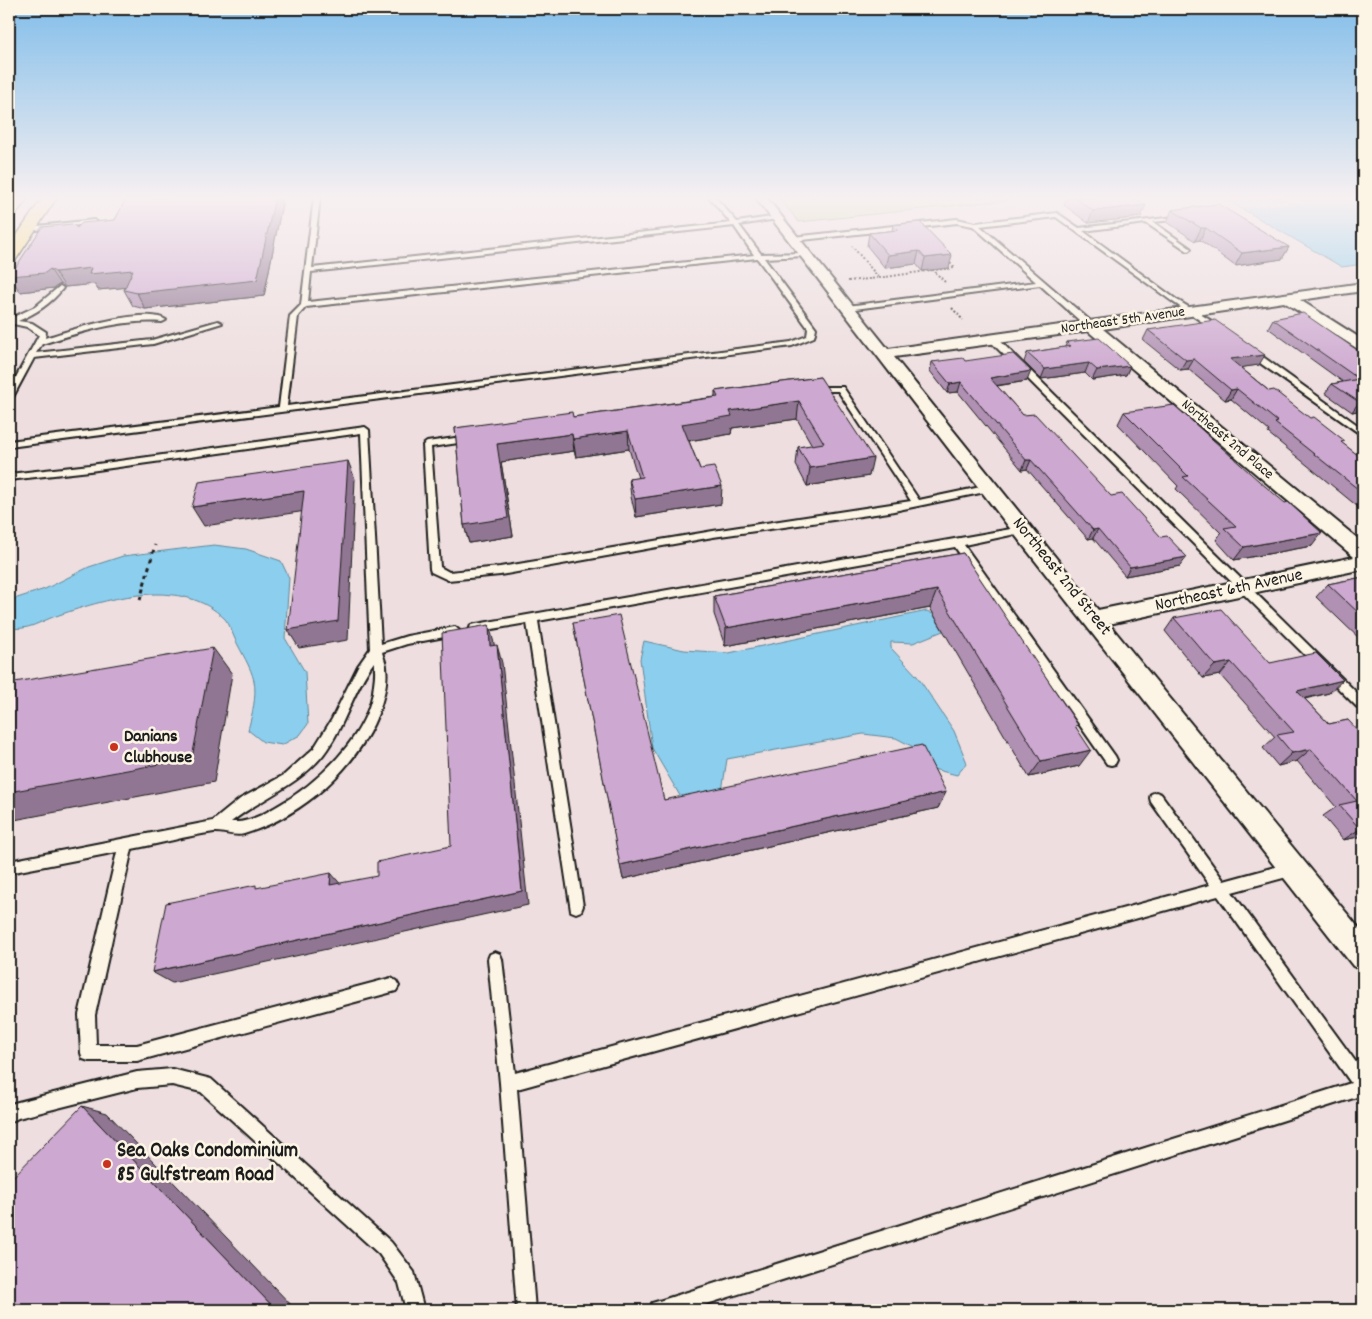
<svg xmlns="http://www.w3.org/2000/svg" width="1372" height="1319" viewBox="0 0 1372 1319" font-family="Dekko,sans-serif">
  <rect width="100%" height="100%" fill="#eededf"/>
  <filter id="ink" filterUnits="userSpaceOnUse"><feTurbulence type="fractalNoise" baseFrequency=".02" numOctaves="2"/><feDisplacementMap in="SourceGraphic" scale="10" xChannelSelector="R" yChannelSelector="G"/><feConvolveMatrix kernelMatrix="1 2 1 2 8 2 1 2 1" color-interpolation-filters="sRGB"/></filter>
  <g filter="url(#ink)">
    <path fill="#c5dd93" stroke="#707c58" d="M778,197H1035L799,222Z"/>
    <g fill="#8cceed" stroke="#5f8799">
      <path d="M1222,197H1363V264L1342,267Z"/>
      <path d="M214,545L246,549L281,561L289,578L285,638L305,672L308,724L300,735L282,745L263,742L248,730C252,715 257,696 254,681C251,667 241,652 235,639C232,633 230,624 225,619C182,576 109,598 59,615C40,621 29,631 9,628V607L11,600L45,589L89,567L123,556Z"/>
      <path d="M927,611L933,614L943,631L913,643L891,642V648L917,676L954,731L967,763L957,775L933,769L921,751L896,738L863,734L727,759L722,791L686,806L652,748L640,659L644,641L684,650L729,653Z"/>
    </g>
    <path fill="#eededf" d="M1315,197H1341L1241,208L1237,206Z"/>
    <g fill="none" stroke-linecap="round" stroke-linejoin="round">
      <defs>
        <g id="lane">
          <path d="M314,197H320L312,268L731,223L709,197H715L737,222L779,216L780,217L777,219L739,225L761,254L807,253L808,254L805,256L764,258L816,328L814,337L792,346L9,447V441L279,407L290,316L301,305ZM734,226L754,255L308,302L311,272ZM757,258L808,328L807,336L791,342L287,406L298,316L306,307Z"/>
          <path d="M1057,213L1079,228L1184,216L1185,217L1182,219L1153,222L1190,248L1191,249L1188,251L1146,223L1083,231L1177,300L1223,328V332H1217L1173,302L1056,217L980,226L1094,324V328H1088L1040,285L847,310L843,308L847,306L1036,282L973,226L957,223L793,241L790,239L793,237L957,219L975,223Z"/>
          <path d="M94,220L97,222L96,223L28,231L25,229L28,227Z"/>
          <path d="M60,286L63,288C51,304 36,313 18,321L32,323L46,332L45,338C69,331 144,306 166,320L162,322C120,319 82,332 42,344L36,353L152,340L218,321L222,323L153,344L34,358L13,397L9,399V390L39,335L27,327L9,323V319L35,307Z"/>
          <path d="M990,337H996L1363,699V711L1359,709L990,341Z"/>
          <path d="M1246,349H1252L1363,429V436L1246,353Z"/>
          <path d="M811,387H843L919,500L990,485L995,488L990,491L889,512L713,537L500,575L448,580L431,572L430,569L423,445L427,442L469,436L472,437V441L431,447L440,567L449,572L500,567L713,531L911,501L838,391H814L810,389Z"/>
          <path d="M365,427L369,430L381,644L407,636L455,627L460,631L455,635L407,644L382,652C383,657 386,662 386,667C388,681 384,695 380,708C360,766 303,816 244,834C234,837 224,831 214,832C186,836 159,844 132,849L95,1015L96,1045H137L391,978L396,981L399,986L396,991L137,1061H89L83,1059L81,1053L79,1015L117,852L9,873V861L213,821L240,799L284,775L314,748L332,719L358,666L370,649L361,433L90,471L9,480V474L90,465ZM374,662C376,669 375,677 374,684C370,736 316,785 274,808C261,816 246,823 231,822C260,799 299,785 323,755C345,727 353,690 374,662Z"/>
          <path d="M1022,527L1027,530L1025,532L964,545L1115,756L1117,760L1115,764L1111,765L1107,764L955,547L538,621L583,906L581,911L576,913L571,911L527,623L475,632L471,631L470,628L471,625Z"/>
          <path d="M1156,792L1161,794L1224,881L1293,862L1298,864L1300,869L1298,874L1232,892L1363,1072V1095L688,1310H650L652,1303L659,1301L1351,1083L1218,896L517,1089L535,1310H517L500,1083L488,959L490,954L495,952L500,954L502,959L515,1073L1210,885L1151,802L1150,798L1151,794Z"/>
          <path d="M172,1069L211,1079L391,1242L414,1272L424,1310H406L399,1283L379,1254L201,1092L172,1085L137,1088L18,1118L9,1123V1105L14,1103L137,1072Z"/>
        </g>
        <path id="street" d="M755,197H766L888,349L1363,283V291L1300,300L1363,340V351L1358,349L1284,302L1103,329L1363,543V569L1109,624L1363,933V971L1353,966L1015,535ZM1088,331L1354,557L1098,610L894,357Z"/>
        <g id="primary">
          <path d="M14,197H28L14,217L9,218V204Z"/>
          <path d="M43,197H57L15,261L9,263V247Z"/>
        </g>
      </defs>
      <use href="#lane" stroke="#1c1c1c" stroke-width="4"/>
      <use href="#street" stroke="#1c1c1c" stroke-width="4"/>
      <use href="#primary" stroke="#1c1c1c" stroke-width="3"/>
      <g stroke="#1c1c1c" stroke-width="2" stroke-dasharray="2 2" stroke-linecap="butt">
        <path d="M879,278L933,270"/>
        <path d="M848,281L879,278L852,246"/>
        <path d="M945,282L933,270L955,268L949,262"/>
        <path d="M952,308L963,320"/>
      </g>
      <path stroke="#1c1c1c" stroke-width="3" stroke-dasharray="4 4" stroke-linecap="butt" d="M140,600L155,545"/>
      <use href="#lane" fill="#fcf5e5" fill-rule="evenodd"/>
      <use href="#street" fill="#fcf5e5" fill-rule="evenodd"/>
      <use href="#primary" fill="#fbe080" fill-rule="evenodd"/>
    </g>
    <g fill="#b090b3" stroke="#1c1c1c">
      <path d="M127,197H280L282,204L264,296L145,309L133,306L124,290L126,287L98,290L95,284L65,287L60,284L54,288L20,292L10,276L77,228L115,220Z"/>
      <path d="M1067,197H1133L1141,217L1088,223L1064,205Z"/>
      <path d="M1172,210L1289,247L1282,259L1235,266L1200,240L1195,241L1167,222Z"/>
      <path d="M893,225L949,268L922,271L916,264L885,268L867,246L869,233L892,231Z"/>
      <path d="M1273,319L1363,354V410L1352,412L1325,393L1332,384L1343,382L1268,328Z"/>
      <path d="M1148,330L1259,365L1240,367L1269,391L1343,444L1363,459V511L1268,433L1269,431L1231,399L1225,400L1188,369L1180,370L1143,340Z"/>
      <path d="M1067,342L1130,366L1126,375L1092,380L1085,373L1041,379L1024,362L1027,353L1065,347Z"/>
      <path d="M965,361L1027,381L997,386L1023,415L1111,496L1180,566L1125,576L1093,538L1088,539L1027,469L1022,470L958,392L947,393L930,371L932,362Z"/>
      <path d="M820,377L869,476L807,486L796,465L798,447L812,445L797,419L732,428L731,434L689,441L700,469L721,504L636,517L631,497L629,479L638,478L629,449L576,457L574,451L501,462L513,536L469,543L464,525L455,428L573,417L715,397V391Z"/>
      <path d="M1124,412L1312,546L1234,560L1216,540L1221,533L1176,489L1178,486L1118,424Z"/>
      <path d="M963,553L1076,727L1079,766L1029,777L930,608L725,646L714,614V596Z"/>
      <path d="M1363,577V642L1316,597L1328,584Z"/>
      <path d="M1174,618L1270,663L1329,693L1305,699L1329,724L1348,720L1363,836L1343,840L1323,816L1336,807L1297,761L1278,766L1263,748L1275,737L1220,675L1203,678L1165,631Z"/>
      <path d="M573,623L664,800L946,792L938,808L623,879Z"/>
    </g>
    <g fill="#907692" stroke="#1c1c1c">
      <path d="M275,197H280L282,204L264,296L145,309L137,293Z"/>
      <path d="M1146,205L1141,217L1088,223L1093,211Z"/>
      <path d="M1201,228H1206L1200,240L1195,241Z"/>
      <path d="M1289,247L1282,259L1235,266L1242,253Z"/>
      <path d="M919,251L916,264L885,268L888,255Z"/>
      <path d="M952,255L949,268L922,271L925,258Z"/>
      <path d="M91,268L133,270L142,286L98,290L95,284L65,287L55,272Z"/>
      <path d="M50,269L60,284L54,288L20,292L10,276Z"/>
      <path d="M1265,355L1259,365L1224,370L1230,359Z"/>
      <path d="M1194,359L1188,369L1180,370L1186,360Z"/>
      <path d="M1089,363L1085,373L1041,379L1045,369Z"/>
      <path d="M1130,366L1126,375L1092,380L1097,370Z"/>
      <path d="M1031,371L1027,381L987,387L990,378Z"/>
      <path d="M961,382L958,392L947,393L950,384Z"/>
      <path d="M1237,389L1231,399L1225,400L1231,390Z"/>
      <path d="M799,401L797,419L732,428L731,434L682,442V424L730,411Z"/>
      <path d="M1359,402H1363V410L1352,412Z"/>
      <path d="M628,431L629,449L576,457L573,439Z"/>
      <path d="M572,434L574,451L501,462L513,536L469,543L464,525L497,444Z"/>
      <path d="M873,458L869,476L807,486L810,468Z"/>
      <path d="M1026,460H1031L1027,469L1022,470Z"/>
      <path d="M348,461L355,479L348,640L299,648L288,630Z"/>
      <path d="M722,486L721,504L636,517L635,499Z"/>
      <path d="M304,491L313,510L204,526L192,507Z"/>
      <path d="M1098,529L1093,538L1088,539L1093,530Z"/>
      <path d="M1322,533L1312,546L1234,560L1244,547Z"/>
      <path d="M1187,557L1180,566L1125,576L1130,567Z"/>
      <path d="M937,590L930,608L725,646L726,628Z"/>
      <path d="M489,625L494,643L496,664L490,646Z"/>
      <path d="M497,645L502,663L528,905L172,983L152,972L522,891Z"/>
      <path d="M213,648L232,674L214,782L9,821V792Z"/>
      <path d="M1231,662L1220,675L1203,678L1215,665Z"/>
      <path d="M1343,680L1329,693L1284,703L1297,691Z"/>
      <path d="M1311,749L1297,761L1278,766L1292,753Z"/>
      <path d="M1091,750L1079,766L1029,777L1041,761Z"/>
      <path d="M946,792L938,808L623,879L620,865Z"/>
      <path d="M1363,828V836L1343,840L1360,829Z"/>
      <path d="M331,873L343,887L330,885Z"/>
      <path d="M82,1106L107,1113L296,1310H276Z"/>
    </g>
    <g fill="#cda8d0" stroke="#1c1c1c">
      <path d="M127,197H275L257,280L137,293L124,290L133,270L89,274L91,268L55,272L50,269L45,273L10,276L42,227L72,224L77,228L82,223L115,220Z"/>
      <path d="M1074,197H1133L1146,205L1093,211Z"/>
      <path d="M1218,204L1289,247L1242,253L1206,228H1201L1172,210Z"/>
      <path d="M920,222L952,255L925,258L919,251L888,255L869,233L898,230L893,225Z"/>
      <path d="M1303,313L1363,354V402H1359L1332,384L1359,379L1273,319Z"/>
      <path d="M1215,320L1265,355L1230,359L1269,391L1274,390L1310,418L1314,417L1345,441L1341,442L1363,459V493L1275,423L1278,422L1237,389L1231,390L1194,359L1186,360L1148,330Z"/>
      <path d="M1099,338L1130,366L1097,370L1089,363L1045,369L1027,353L1071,346L1067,342Z"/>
      <path d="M1013,354L1031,371L990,378L1023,415L1035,414L1111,496L1122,494L1161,537L1167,536L1187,557L1130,567L1098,529L1093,530L1031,460H1026L961,382L950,384L932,362L963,358L965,361Z"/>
      <path d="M820,377L873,458L810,468L798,447L824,443L799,401L730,411L732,416L682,424L700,469L714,467L722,486L635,499L629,479L642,477L628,431L573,439L572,434L497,444L508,518L464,525L455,428L572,412L573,417L718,397L715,391Z"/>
      <path d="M1174,405L1259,481L1285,503L1288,502L1322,533L1244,547L1224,528L1236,526L1183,477L1188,476L1124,412Z"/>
      <path d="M348,461L338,621L288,630L304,491L192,507L199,482Z"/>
      <path d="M963,553L1078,725L1075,726L1091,750L1041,761L937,590L726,628L714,596Z"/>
      <path d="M1363,577V617L1328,584Z"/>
      <path d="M1221,609L1270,663L1316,653L1343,680L1297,691L1329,724L1348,720L1363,736V828L1360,829L1339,805L1357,801L1311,749L1292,753L1277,735L1294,732L1231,662L1215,665L1174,618Z"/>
      <path d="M619,615L664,800L922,745L946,792L620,865L573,623Z"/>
      <path d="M489,625L490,646L497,645L522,891L152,972L166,903L256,885V888L331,873L330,885L377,876V862L451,846L442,633Z"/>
      <path d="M213,648L192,758L9,792V683Z"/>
      <path d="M82,1106L276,1310H9V1181Z"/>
    </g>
  </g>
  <linearGradient id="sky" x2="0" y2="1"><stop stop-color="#83beea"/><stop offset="0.52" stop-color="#f7f0f1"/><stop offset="1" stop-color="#f7f0f1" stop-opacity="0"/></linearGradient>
  <rect width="1372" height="381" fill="url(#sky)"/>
  <g fill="#c8321e" stroke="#fcf5e5" stroke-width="2">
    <circle cx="114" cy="747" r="5"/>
    <circle cx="107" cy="1164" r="5"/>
  </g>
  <g text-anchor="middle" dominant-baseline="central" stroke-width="5" stroke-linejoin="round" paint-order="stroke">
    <g font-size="15" fill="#1c1c1c" stroke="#fcf5e5">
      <text transform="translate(1123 321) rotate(-8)">Northeast 5th Avenue</text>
      <text transform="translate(1227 440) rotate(40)">Northeast 2nd Place</text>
    </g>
    <g font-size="18" fill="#1c1c1c" stroke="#fcf5e5">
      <text transform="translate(1061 577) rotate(51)">Northeast 2nd Street</text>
      <text transform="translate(1229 591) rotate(-12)">Northeast 6th Avenue</text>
    </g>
    <g font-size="18" font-weight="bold" fill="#1c1c1c" stroke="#fcf5e5" text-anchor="start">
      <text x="124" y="737">Danians<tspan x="124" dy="21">Clubhouse</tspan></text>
    </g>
    <g font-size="21" font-weight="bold" fill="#1c1c1c" stroke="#fcf5e5" text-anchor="start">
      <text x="117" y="1152">Sea Oaks Condominium<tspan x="117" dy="24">85 Gulfstream Road</tspan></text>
    </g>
  </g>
  <rect width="1372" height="1319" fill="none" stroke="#fcf5e5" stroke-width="30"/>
  <rect x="15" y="15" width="1342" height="1289" fill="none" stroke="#1c1c1c" stroke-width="2" filter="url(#ink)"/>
</svg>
